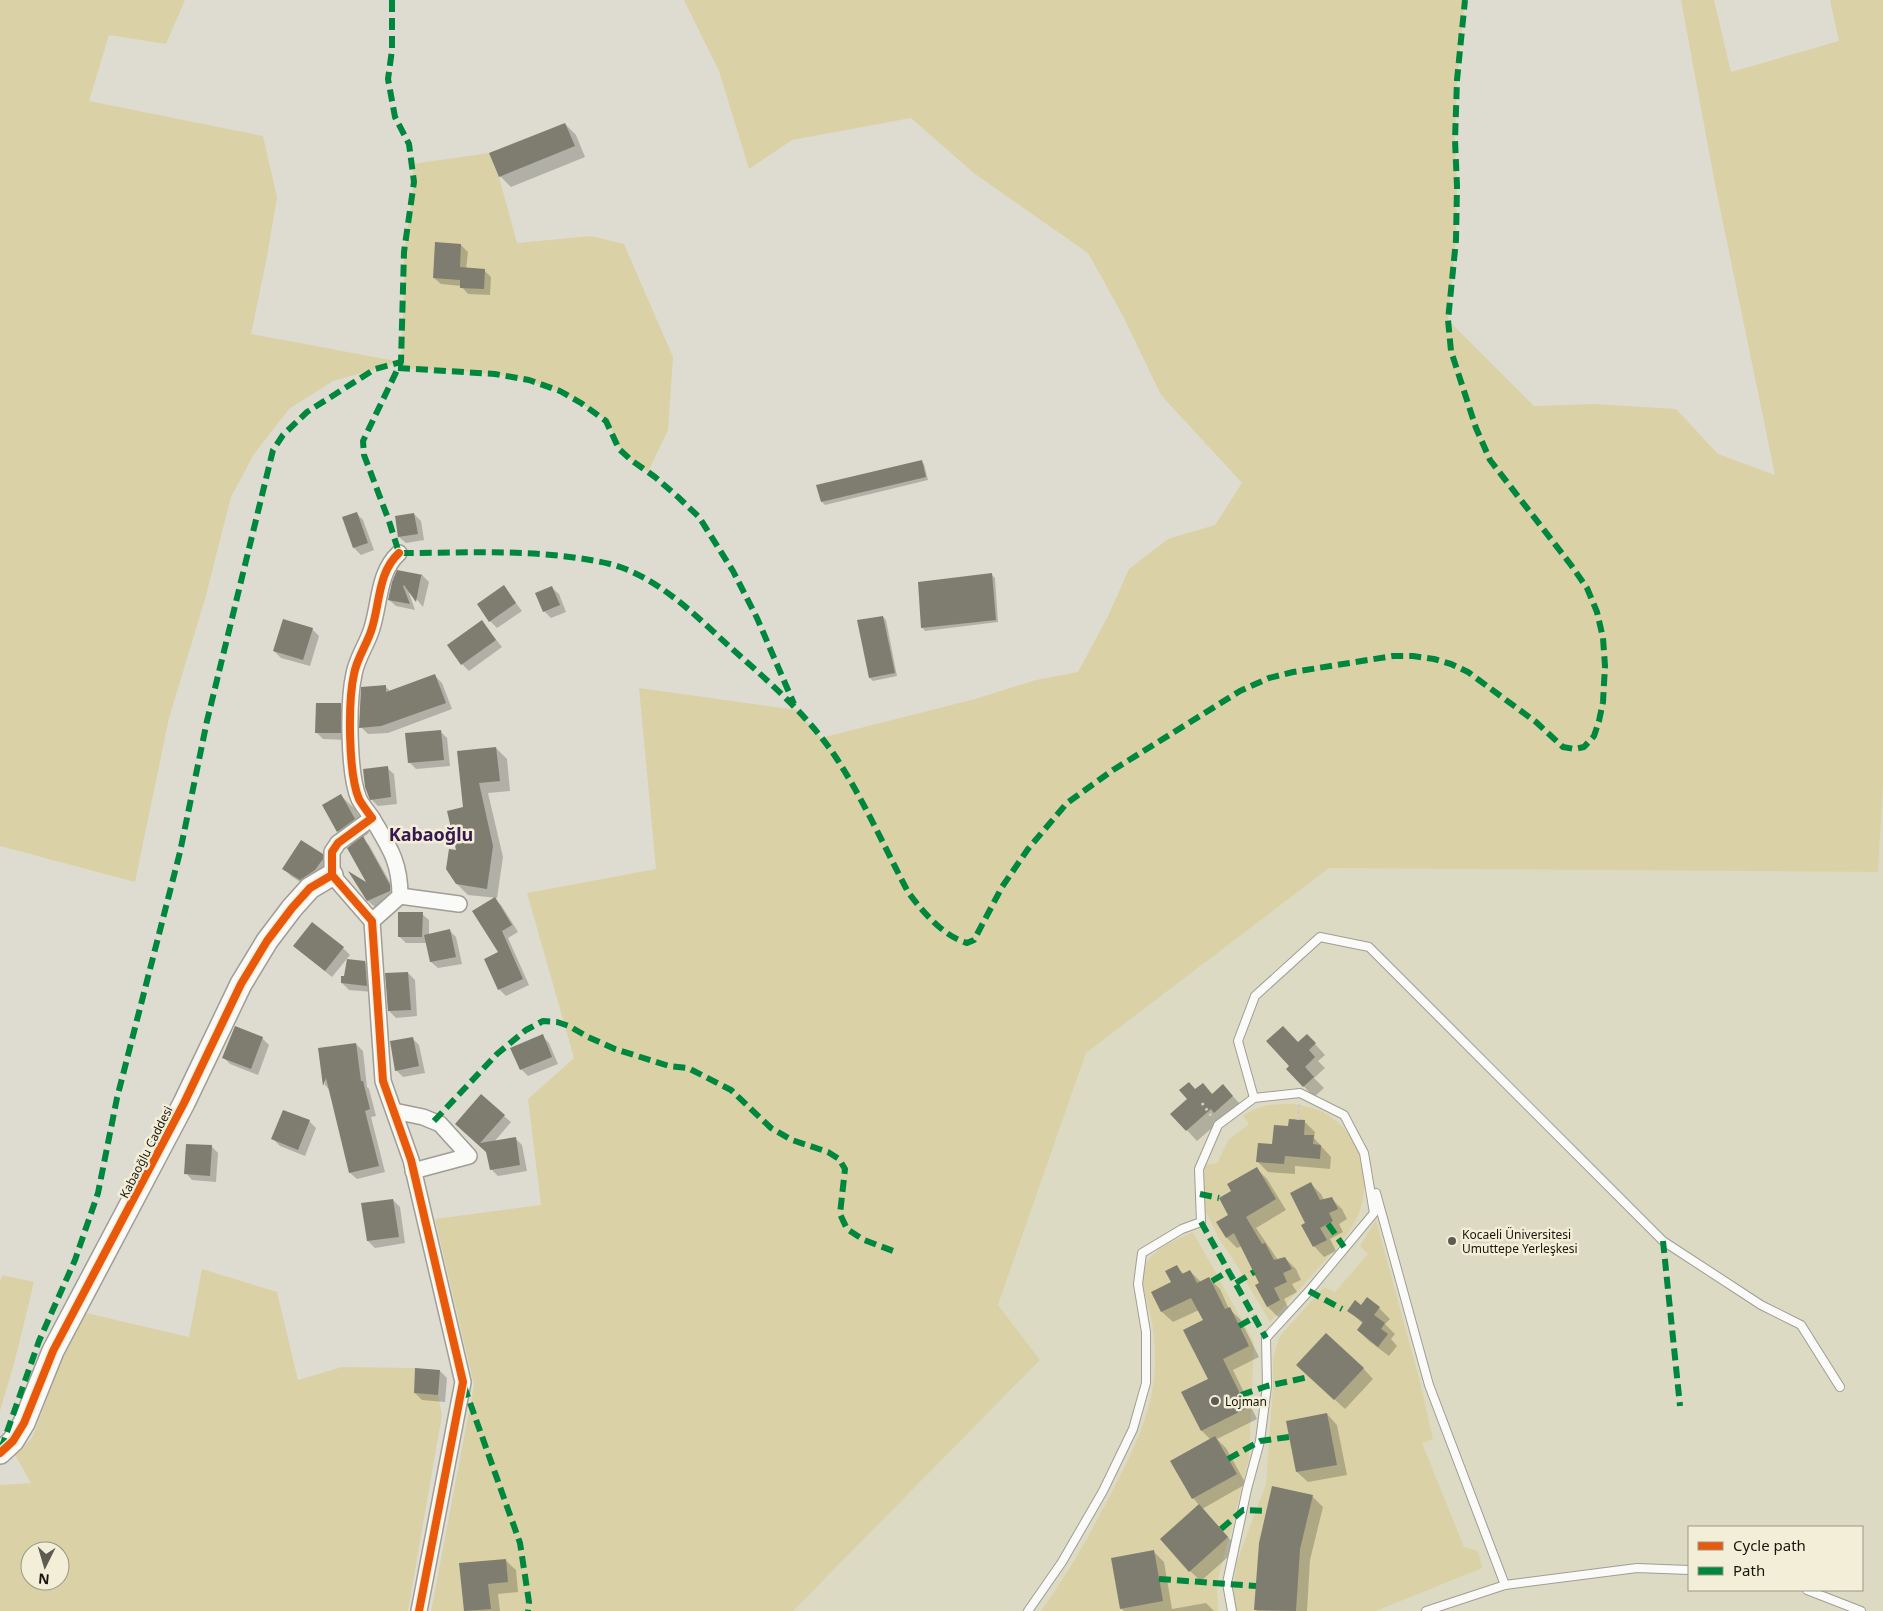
<svg xmlns="http://www.w3.org/2000/svg" width="1883" height="1611" viewBox="0 0 1883 1611" font-family="'Noto Sans',sans-serif">
  <rect width="100%" height="100%" fill="#dedcd0"/>
  <path fill="#dddac4" fill-rule="evenodd" d="M1883,783V1611H793L1040,1360L998,1306L1086,1053L1329,868L1878,872ZM1689,1527H1862V1590H1689Z"/>
  <g fill="#dad2a6" fill-rule="evenodd">
    <path d="M0,0H185L166,44L109,35L89,101L263,136L277,197L266,262L251,334L401,362L404,285V252L414,182L412,164L489,153L499,177L517,243L591,236L624,244L673,357L668,430L648,472C638,465 625,458 619,447C614,439 612,428 605,420C601,416 594,413 589,409C534,369 464,372 398,368L401,362L333,381L289,409L254,454L231,497L205,599L169,718L135,882L0,846Z"/>
    <path d="M684,0H1465L1457,80L1455,140L1457,186L1456,240L1448,320L1534,406L1595,404L1676,409L1718,454L1775,475L1715,184L1681,0H1714L1731,72L1839,41L1830,0H1883V783L1878,872L1329,868L1086,1053L998,1305L1040,1360L793,1611H431L474,1385L435,1219L541,1205L528,1099L574,1058L527,893L656,869L639,688L797,710L821,738L975,699L1036,680L1078,672L1109,614L1129,569L1168,539L1215,525L1242,483L1161,395L1123,316L1088,253L975,174L911,118L792,140L749,169L719,71Z"/>
    <path d="M1293,1104C1303,1106 1314,1107 1323,1112C1358,1130 1373,1176 1359,1213C1355,1224 1348,1233 1341,1243L1270,1322L1233,1259L1219,1239L1205,1210L1204,1196L1205,1165L1217,1163L1229,1139L1249,1124L1243,1116C1261,1104 1272,1104 1293,1104Z"/>
    <path d="M1376,1220L1419,1378L1433,1439L1422,1443L1464,1547L1478,1551L1482,1568L1376,1611H1235L1233,1596L1236,1564L1266,1484L1273,1385V1357L1280,1336L1324,1287L1335,1292L1368,1254L1360,1246Z"/>
    <path d="M1193,1232L1254,1342L1249,1459L1217,1583L1218,1611H1041C1067,1575 1087,1540 1107,1501C1130,1458 1154,1413 1155,1363C1155,1347 1154,1329 1150,1314C1147,1299 1138,1281 1145,1266C1153,1248 1177,1240 1193,1232Z"/>
    <path d="M202,1269L277,1292L298,1380L342,1367L415,1368L414,1393L438,1395L442,1415L408,1611H0V1485L31,1483L15,1455L32,1438L53,1383L63,1350L86,1313L189,1337ZM30,1551H60V1581H30Z"/>
    <path d="M2,1275L34,1282L15,1360L0,1411V1282Z"/>
  </g>
  <g fill="#0003">
    <path d="M565,124L576,135L585,157L511,187L500,176Z"/>
    <path d="M461,245L468,252L466,269L484,270L491,277L490,295L468,294L461,286L441,284L434,278Z"/>
    <path d="M921,461L924,464L928,480L825,505L822,502Z"/>
    <path d="M356,513L363,520L374,550L361,555L354,548L344,518Z"/>
    <path d="M414,514L421,521L424,540L406,543L399,537Z"/>
    <path d="M398,571L423,576L429,582L423,607L410,591L409,593L415,610L396,606L389,600Z"/>
    <path d="M992,575L995,578L998,622L925,631L922,627Z"/>
    <path d="M504,587L522,611L497,628L490,621Z"/>
    <path d="M552,588L559,594L566,612L551,618L544,611Z"/>
    <path d="M883,617L886,620L897,676L873,681L870,678L859,621Z"/>
    <path d="M482,622L502,647L469,671L462,664Z"/>
    <path d="M312,629L319,636L310,666L281,658L274,651Z"/>
    <path d="M435,676L442,683L452,709L388,733L368,734L361,727L385,686L391,692Z"/>
    <path d="M341,705L348,711L347,740L323,739L316,732Z"/>
    <path d="M440,731L447,738L450,766L416,769L409,762Z"/>
    <path d="M496,748L507,759L510,791L488,793L503,857L497,898L468,895L457,884V851L464,808Z"/>
    <path d="M387,768L394,774L397,804L378,806L371,799Z"/>
    <path d="M340,795L355,809L369,833L362,838L369,845L396,893L397,897L375,907L368,901L352,875L369,885L352,846L338,831L323,805Z"/>
    <path d="M322,855L329,862L308,887L291,876L284,869Z"/>
    <path d="M494,898L501,905L518,932L508,938L529,985L506,996L499,989L500,953Z"/>
    <path d="M422,914L429,920V935L450,931L456,937L462,964L438,968L431,962L427,943H406L399,936Z"/>
    <path d="M343,948L350,955L332,977L301,952Z"/>
    <path d="M365,962L372,969L373,992L349,990L342,983Z"/>
    <path d="M408,973L415,980L417,1016L396,1018L389,1011Z"/>
    <path d="M1307,1035L1325,1055L1318,1061L1325,1068L1314,1078L1324,1088L1314,1097L1287,1069L1290,1066L1298,1043Z"/>
    <path d="M542,1036L549,1043L558,1064L528,1076L521,1069Z"/>
    <path d="M262,1038L269,1045L258,1075L230,1064L223,1057Z"/>
    <path d="M412,1038L419,1045L425,1073L403,1077L396,1070Z"/>
    <path d="M356,1044L363,1051L367,1087L369,1089L376,1116L371,1117L385,1172L357,1179L350,1173L331,1092L325,1085L320,1049Z"/>
    <path d="M1203,1084L1213,1095L1223,1086L1243,1107L1222,1119L1197,1141L1172,1114Z"/>
    <path d="M504,1116L511,1122L494,1142L515,1138L522,1145L527,1171L498,1176L491,1169L488,1152L463,1131Z"/>
    <path d="M309,1121L316,1128L305,1156L280,1146L273,1139Z"/>
    <path d="M1304,1121L1315,1132L1314,1138L1331,1157L1330,1169L1295,1166V1174L1268,1172L1257,1161L1290,1128Z"/>
    <path d="M211,1146L218,1153L216,1182L192,1180L186,1173Z"/>
    <path d="M1257,1169L1267,1179L1286,1210L1256,1228L1278,1260L1285,1258L1296,1269L1301,1280L1292,1284L1297,1292L1284,1299L1290,1311L1278,1317L1268,1307L1257,1285L1261,1283L1242,1246L1237,1248L1227,1238L1217,1223L1230,1215L1233,1191Z"/>
    <path d="M1311,1184L1321,1194L1324,1200L1331,1198L1342,1209L1347,1219L1339,1224L1343,1232L1330,1239L1336,1251L1324,1257L1314,1246L1307,1223Z"/>
    <path d="M393,1200L400,1207L405,1243L375,1248L368,1241Z"/>
    <path d="M1177,1267L1184,1274L1190,1271L1201,1282L1209,1278L1220,1289L1229,1309L1240,1319L1259,1357L1233,1370L1257,1419L1217,1439L1226,1448L1246,1484L1202,1509L1238,1548L1201,1581L1190,1571L1200,1506L1193,1498L1211,1440L1202,1431L1183,1392L1210,1380L1204,1321L1199,1310L1173,1322L1162,1312L1153,1292L1172,1283Z"/>
    <path d="M1362,1306L1379,1308L1390,1319L1385,1324L1395,1334L1391,1339L1397,1346L1389,1356L1369,1341L1358,1330L1363,1324L1349,1310Z"/>
    <path d="M1363,1368L1373,1379L1345,1409L1308,1375Z"/>
    <path d="M440,1371L447,1378L445,1402L422,1400L415,1393Z"/>
    <path d="M1327,1414L1337,1425L1347,1475L1308,1482L1297,1472L1288,1422Z"/>
    <path d="M1312,1496L1323,1507L1310,1560L1307,1611H1257L1256,1610Z"/>
    <path d="M1153,1551L1164,1562L1172,1609L1206,1603L1214,1611H1124L1121,1608Z"/>
    <path d="M505,1560L516,1570L518,1592L498,1594L500,1611H465L460,1565Z"/>
  </g>
  <g fill="#7f7d70">
    <path d="M565,123L575,146L499,177L489,153Z"/>
    <path d="M435,242L461,244L460,267L485,269L484,289L460,288V280L433,278Z"/>
    <path d="M922,460L926,477L821,502L816,485Z"/>
    <path d="M357,512L368,543L353,548L342,517Z"/>
    <path d="M414,513L418,534L398,537L395,516Z"/>
    <path d="M397,570L423,575L421,576L416,602L404,585L403,586L410,604L388,600L392,582Z"/>
    <path d="M992,573L996,620L921,628L918,582Z"/>
    <path d="M504,585L516,603L489,622L477,604Z"/>
    <path d="M552,586L560,605L543,612L535,593Z"/>
    <path d="M883,616L895,673L869,678L857,620Z"/>
    <path d="M283,619L313,628L303,660L273,651Z"/>
    <path d="M482,620L496,640L461,665L447,645Z"/>
    <path d="M435,674L446,703L381,726L359,728L361,687L386,685V692Z"/>
    <path d="M316,703H341V733H315Z"/>
    <path d="M441,730L444,760L408,763L405,733Z"/>
    <path d="M496,747L500,781L479,783L493,846L487,889L456,884L446,869L449,849L456,850L447,811L463,807L457,751Z"/>
    <path d="M388,766L391,797L370,800L365,787L363,769Z"/>
    <path d="M341,794L355,819L337,832L322,805Z"/>
    <path d="M363,836L390,885V891L367,901L348,871L366,882L347,848Z"/>
    <path d="M301,840L323,854V859L315,870L300,880L282,869Z"/>
    <path d="M495,897L512,925L502,931L523,979L498,990L484,959L498,952L472,911Z"/>
    <path d="M398,912H423L422,937H398Z"/>
    <path d="M312,922L344,947L325,971L293,946Z"/>
    <path d="M450,929L456,957L430,962L424,935Z"/>
    <path d="M347,959L365,961L367,986L341,983V976H344Z"/>
    <path d="M408,972L411,1010L388,1011L385,973Z"/>
    <path d="M235,1026L263,1037L251,1069L222,1058Z"/>
    <path d="M1283,1026L1298,1042L1307,1034L1316,1043L1309,1050L1315,1057L1305,1067L1314,1077L1303,1087L1286,1069L1289,1066L1266,1041Z"/>
    <path d="M543,1034L552,1057L520,1070L510,1048Z"/>
    <path d="M413,1037L419,1066L395,1071L390,1041Z"/>
    <path d="M356,1043L361,1081H363L370,1109L365,1111L379,1166L349,1173L326,1078L323,1086L318,1048Z"/>
    <path d="M1189,1082L1195,1089L1203,1083L1212,1094L1223,1084L1233,1096L1214,1113L1211,1109L1186,1131L1170,1114L1187,1099L1179,1090Z"/>
    <path d="M481,1094L505,1115L480,1143L516,1137L520,1165L490,1170L486,1152L455,1124Z"/>
    <path d="M283,1110L310,1120L298,1150L271,1139Z"/>
    <path d="M1289,1119L1305,1120L1304,1135H1314L1313,1144L1321,1145L1320,1159L1285,1156L1284,1164L1256,1162L1258,1143L1272,1144L1274,1125L1288,1126Z"/>
    <path d="M186,1144L212,1145L210,1176L184,1174Z"/>
    <path d="M1257,1167L1276,1199L1246,1217L1262,1244L1265,1243L1274,1260L1285,1257L1292,1269L1283,1273L1287,1282L1274,1288L1280,1300L1267,1307L1255,1285L1259,1283L1234,1233L1226,1238L1216,1222L1228,1215L1219,1198L1231,1191L1227,1184Z"/>
    <path d="M1311,1182L1320,1200L1332,1197L1338,1209L1329,1213L1333,1221L1320,1228L1327,1240L1313,1247L1301,1225L1305,1223L1290,1193Z"/>
    <path d="M393,1199L399,1237L367,1241L361,1203Z"/>
    <path d="M1177,1265L1182,1274L1190,1270L1197,1283L1209,1277L1225,1309L1230,1307L1249,1346L1223,1359L1247,1408L1201,1431L1181,1392L1208,1379L1183,1330L1203,1320L1191,1298L1161,1312L1151,1292L1171,1282L1165,1271Z"/>
    <path d="M1367,1297L1380,1307L1374,1315L1385,1323L1381,1329L1388,1334L1378,1347L1357,1330L1363,1322L1347,1311L1355,1300L1361,1305Z"/>
    <path d="M1326,1333L1364,1368L1334,1400L1296,1365Z"/>
    <path d="M415,1368L440,1370L438,1395L414,1393Z"/>
    <path d="M1327,1413L1337,1465L1296,1472L1286,1421Z"/>
    <path d="M1215,1436L1237,1474L1192,1499L1170,1461Z"/>
    <path d="M1272,1486L1313,1495L1300,1549L1296,1611L1254,1610L1259,1543Z"/>
    <path d="M1199,1504L1228,1537L1189,1572L1160,1539Z"/>
    <path d="M1154,1550L1163,1601L1120,1609L1111,1558Z"/>
    <path d="M506,1559L508,1582L488,1584L491,1609L464,1611L459,1563Z"/>
  </g>
  <g fill="none" stroke-linecap="round" stroke-linejoin="round">
    <defs>
      <g id="lane">
        <path d="M1254,1098L1238,1041L1255,996L1320,937L1369,947L1663,1241L1761,1305L1801,1325L1840,1387"/>
        <path d="M1376,1193L1429,1385L1505,1585"/>
        <path d="M1807,1590L1861,1611"/>
        <path d="M1028,1611L1062,1562L1103,1491L1133,1429L1146,1383V1332L1138,1284L1142,1253L1182,1229L1201,1222L1199,1169L1218,1125L1254,1098L1300,1093L1344,1115L1364,1153L1374,1213L1309,1291L1266,1338L1267,1386L1260,1441L1247,1489L1227,1583L1232,1611"/>
        <path d="M1426,1611L1505,1585L1637,1568L1689,1570"/>
      </g>
      <g id="street">
        <path d="M399,553C378,572 380,603 372,628C368,643 357,657 354,674C348,701 348,773 359,799C362,805 368,812 372,818L338,843L332,852V875L372,921L383,1081L411,1160L463,1382L419,1611"/>
        <path d="M372,818C389,847 400,861 400,896L372,921"/>
        <path d="M400,896L459,904"/>
        <path d="M394,1111L423,1117L440,1124L469,1156L413,1171"/>
      </g>
      <path id="secondary" d="M0,1453L13,1441L24,1423L53,1351L184,1103L241,984L267,941L292,908L310,888L332,875"/>
    </defs>
    <use href="#lane" stroke="#9f9d94" stroke-width="10"/>
    <use href="#street" stroke="#9f9d94" stroke-width="18"/>
    <use href="#secondary" stroke="#9f9d94" stroke-width="24"/>
    <g stroke="#cac9c6" stroke-width="3" stroke-dasharray="2.5 4" stroke-linecap="butt">
      <path d="M1202,1103L1212,1117"/>
      <path d="M1298,1120L1299,1104"/>
    </g>
    <use href="#lane" stroke="#fafaf8" stroke-width="8"/>
    <use href="#street" stroke="#fafaf8" stroke-width="15"/>
    <use href="#secondary" stroke="#fafaf8" stroke-width="21"/>
    <g stroke="#00873e" stroke-width="6" stroke-dasharray="12 6" stroke-linecap="butt">
      <path d="M392,0V50L388,79L395,117L409,144L414,182L404,252L401,362L363,441L364,455L389,521L399,553C469,553 541,548 610,564C657,576 695,615 730,647C768,681 809,716 837,759C864,801 885,848 908,892C923,912 943,936 967,943L974,940L1002,887L1028,849L1067,803L1113,770L1240,691L1269,678L1293,672L1393,656H1413L1434,659L1451,664L1468,672L1536,722L1563,747L1574,749L1584,747L1594,736L1599,721L1603,702L1605,666L1603,638L1597,612L1587,588L1571,565L1490,460L1476,428L1451,351L1448,320L1456,240L1457,186L1455,140L1457,80L1465,0"/>
      <path d="M398,368L495,374L529,380L560,391L581,403L606,421L619,449L631,460L655,477L678,497L699,517L733,571L757,618L794,704"/>
      <path d="M434,1121L497,1054L526,1030L543,1021L557,1022L569,1026L588,1037L615,1049L669,1066L688,1068L731,1090L771,1128L792,1140L828,1152L839,1159L845,1169L840,1214L847,1229L864,1240L896,1252"/>
      <path d="M1200,1194L1219,1198"/>
      <path d="M1201,1222L1266,1338"/>
      <path d="M1328,1224L1344,1247"/>
      <path d="M1663,1241L1680,1406"/>
      <path d="M1212,1281L1229,1271"/>
      <path d="M1236,1283L1254,1272"/>
      <path d="M1309,1291L1342,1309"/>
      <path d="M1239,1326L1255,1317"/>
      <path d="M464,1386L520,1543L529,1602L528,1611"/>
      <path d="M1241,1395L1267,1386L1309,1377"/>
      <path d="M1,1449L39,1341L75,1260L98,1193L117,1098L180,852L207,721L273,450L283,435L307,412L375,369L401,362"/>
      <path d="M1228,1459L1260,1441L1289,1437"/>
      <path d="M1221,1529L1243,1510L1267,1511"/>
      <path d="M1159,1579L1256,1586"/>
    </g>
    <defs>
      <g id="cycleway">
        <path d="M399,553C378,572 380,603 372,628C368,643 357,657 354,674C348,701 348,773 359,799C362,805 368,812 372,818L338,843L332,852V875L372,921L383,1081L411,1160L463,1382L419,1611"/>
        <path d="M0,1453L13,1441L24,1423L53,1351L184,1103L241,984L267,941L292,908L310,888L332,875"/>
      </g>
    </defs>
    <use href="#cycleway" stroke="#f2eed7" stroke-width="11"/>
    <use href="#cycleway" stroke="#e8590c" stroke-width="8"/>
  </g>
  <g fill="#5d5b52" stroke="#f2eed7" stroke-width="2">
    <circle cx="1452" cy="1241" r="5"/>
    <circle cx="1215" cy="1401" r="5"/>
  </g>
  <g text-anchor="middle" dominant-baseline="central" stroke-width="5" stroke-linejoin="round" paint-order="stroke">
    <g font-size="12" fill="#17160e" stroke="#f2eed7">
      <text transform="translate(146 1152) rotate(-63)">Kabaoğlu Caddesi</text>
    </g>
    <g font-size="12" fill="#17160e" stroke="#f2eed7" text-anchor="start">
      <text x="1462" y="1234">Kocaeli Üniversitesi<tspan x="1462" dy="14">Umuttepe Yerleşkesi</tspan></text>
      <text x="1225" y="1401">Lojman</text>
    </g>
    <g font-size="18" font-weight="bold" fill="#36174f" stroke="#f2eed7">
      <text x="431" y="834">Kabaoğlu</text>
    </g>
  </g>
  <rect x="1688" y="1526" width="175" height="65" fill="#f2eed7" stroke="#9a9887"/>
  <rect x="1698" y="1542" width="25" height="8" fill="#e8590c" stroke="#9a9887"/>
  <text x="1733" y="1551" font-size="15" fill="#17160e">Cycle path</text>
  <rect x="1698" y="1567" width="25" height="8" fill="#00873e" stroke="#9a9887"/>
  <text x="1733" y="1576" font-size="15" fill="#17160e">Path</text>
  <g transform="translate(45 1566) rotate(185)"><circle r="24" fill="#f2eed7" stroke="#9a9887"/>
  <path d="M0-4L9 19L0 12L-9 19Z" fill="#5d5b52"/>
  <text y="-8" font-size="14" font-weight="bold" text-anchor="middle" fill="#17160e">N</text>
  </g>
</svg>
